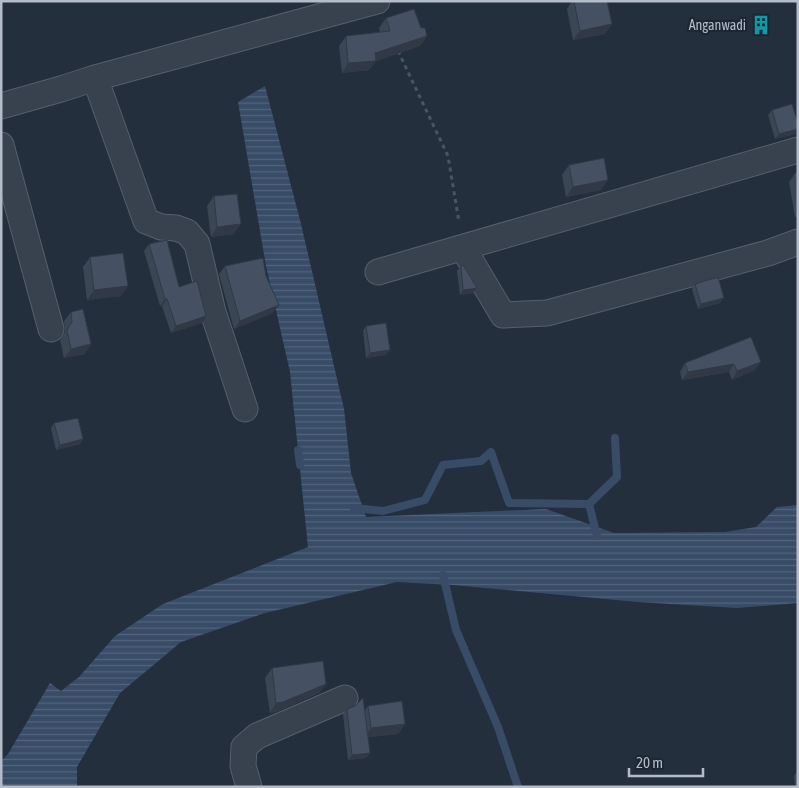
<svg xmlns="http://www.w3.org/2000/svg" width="799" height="788" viewBox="0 0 799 788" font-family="'Asap Condensed',sans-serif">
  <defs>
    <pattern id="water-rules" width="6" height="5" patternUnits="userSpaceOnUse" patternTransform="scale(1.25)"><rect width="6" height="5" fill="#394c67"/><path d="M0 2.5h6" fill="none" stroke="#53647b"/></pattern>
  </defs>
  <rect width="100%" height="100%" fill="#242f3e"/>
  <path fill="url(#water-rules)" d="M265,86L301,224L344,409L351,473L366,517L546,509L614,533L725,532L756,527L777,507L798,505V603L737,608L638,602L453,585L397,582L265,613L181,642L120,693L77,767V787H1V761L8,754L50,683L61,691L79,677L115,636L163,604L308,547L290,372L266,266L238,102Z"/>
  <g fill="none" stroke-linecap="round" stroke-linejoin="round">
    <g stroke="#394c67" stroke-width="8">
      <path d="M298,450L300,465"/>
      <path d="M354,508L383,511L425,500L443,465L481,461L491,452L509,503L589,504"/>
      <path d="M597,536L589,504L617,477L615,438"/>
      <path d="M443,575L456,630L498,727L518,787"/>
    </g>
    <defs>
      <g id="minor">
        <path d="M95,78L146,221L161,227L176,228L187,232L197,244L213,312L245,409"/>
        <path d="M1,106L61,89L95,78L377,1"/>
        <path d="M1,145L51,329"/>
        <path d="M463,248L503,315L547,313L768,253L798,242"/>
        <path d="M378,272L798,150"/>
        <path d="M249,787L243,766L244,747L257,736L345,698"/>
      </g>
    </defs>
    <use href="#minor" stroke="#565f6c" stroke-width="27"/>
    <path stroke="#44595c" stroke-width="3" stroke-dasharray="4 4" stroke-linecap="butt" d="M398,51L448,156L459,222"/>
    <use href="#minor" stroke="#38414e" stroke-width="25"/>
  </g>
  <g fill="#3b4654">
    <path d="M572,1H607L605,34L573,40L567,9Z"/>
    <path d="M386,18L421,28L427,36L420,46L376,61L369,70L342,73L339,46L346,36L380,32L379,28Z"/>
    <path d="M772,110L796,134L775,139L768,115Z"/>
    <path d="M569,165L601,190L566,197L562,175Z"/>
    <path d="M796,172H798V216L795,217L789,182Z"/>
    <path d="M214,196L234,234L211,237L207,206Z"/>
    <path d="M149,244L179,287L202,323L171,333L162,306H160L144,251Z"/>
    <path d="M90,257L121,296L87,300L83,267Z"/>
    <path d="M225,266L273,313L234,329L219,274Z"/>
    <path d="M461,266L477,288L473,293L460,295L457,271Z"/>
    <path d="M695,284L720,303L698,309L692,289Z"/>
    <path d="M71,312L85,354L64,358L60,340L65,332L64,321Z"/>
    <path d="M366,326L386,355L366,358L363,331Z"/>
    <path d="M751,337L755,370L732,380L729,372L682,380L680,372L685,363Z"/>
    <path d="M54,423L83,439L80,444L56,450L51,428Z"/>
    <path d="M272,668L326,684L319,693L276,712L270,713L265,678Z"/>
    <path d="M368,706L405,724L398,734L368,737L370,753L366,758L348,760L343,714L347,709L364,711Z"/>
    <path d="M798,771V787H795L794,776Z"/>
  </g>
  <g fill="#303945">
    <path d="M612,24L605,34L573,40L580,31Z"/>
    <path d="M427,36L420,46L376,61L369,70L342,73L348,63L375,53Z"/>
    <path d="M798,129V131L796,134L775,139L779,134Z"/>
    <path d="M608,180L601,190L566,197L573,187Z"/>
    <path d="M241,224L234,234L211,237L217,227Z"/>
    <path d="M128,286L121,296L87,300L94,290Z"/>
    <path d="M477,288L473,293L460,295L463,290Z"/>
    <path d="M724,298L720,303L698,309L701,304Z"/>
    <path d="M165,299H167L162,306H160Z"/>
    <path d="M279,305L273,313L234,329L240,321Z"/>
    <path d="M206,316L202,323L171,333L176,326Z"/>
    <path d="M91,344L85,354L64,358L71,349Z"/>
    <path d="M390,350L386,355L366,358L370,353Z"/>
    <path d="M761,362L755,370L732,380L737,371Z"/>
    <path d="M734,364L729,372L682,380L688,372Z"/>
    <path d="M83,439L80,444L56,450L60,445Z"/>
    <path d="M326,684L319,693L276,712L270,713L276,703Z"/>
    <path d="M405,724L398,734L364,738L371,728Z"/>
    <path d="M370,753L366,758L348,760L352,755Z"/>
  </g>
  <g fill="#455162" stroke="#303945">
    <path d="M574,1H607L612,24L580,31Z"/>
    <path d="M414,9L421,28H425L427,36L375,53L376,61L348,63L346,36L390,31L386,18Z"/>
    <path d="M792,104L798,124V129L779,134L772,110Z"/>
    <path d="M604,158L608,180L573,187L569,165Z"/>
    <path d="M237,194L241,224L217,227L214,196Z"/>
    <path d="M167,240L179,287L197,281L206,316L176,326L167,299H165L149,244Z"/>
    <path d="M123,253L128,286L94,290L90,257Z"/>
    <path d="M263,258L266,276L279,305L240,321L225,266Z"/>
    <path d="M463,265L477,288L463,290L461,266Z"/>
    <path d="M718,277L724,298L701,304L695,284Z"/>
    <path d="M83,309L91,344L71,349L67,330L72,322L71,312Z"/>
    <path d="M386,323L390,350L370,353L366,326Z"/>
    <path d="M751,337L761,362L737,371L734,364L688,372L685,363Z"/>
    <path d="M78,418L83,439L60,445L54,423Z"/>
    <path d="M323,661L326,684L283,702L276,703L272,668Z"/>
    <path d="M363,698L370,753L352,755L347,709L355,706Z"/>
    <path d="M402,701L405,724L371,728L368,706Z"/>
  </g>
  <defs>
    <symbol id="building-bare" viewBox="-9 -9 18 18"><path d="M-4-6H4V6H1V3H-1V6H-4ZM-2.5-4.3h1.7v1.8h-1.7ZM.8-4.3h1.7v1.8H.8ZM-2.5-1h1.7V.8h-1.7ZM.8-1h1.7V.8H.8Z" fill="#0f9aa8" stroke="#1d2633" stroke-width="2.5" paint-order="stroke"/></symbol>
  </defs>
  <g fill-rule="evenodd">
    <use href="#building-bare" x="747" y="11" width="28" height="28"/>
  </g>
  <g text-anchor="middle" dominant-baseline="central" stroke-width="4.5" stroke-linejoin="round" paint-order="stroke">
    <g font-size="14" fill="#b4bcc9" stroke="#1d2633" text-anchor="end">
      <text x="746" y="25">Anganwadi</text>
    </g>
  </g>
  <rect width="799" height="788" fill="none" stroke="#b4bcc9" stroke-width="5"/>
  <path d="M629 768v8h74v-8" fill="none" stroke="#b4bcc9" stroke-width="2.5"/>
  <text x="636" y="768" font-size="15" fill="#b4bcc9" stroke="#1d2633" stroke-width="4" paint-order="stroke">20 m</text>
</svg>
